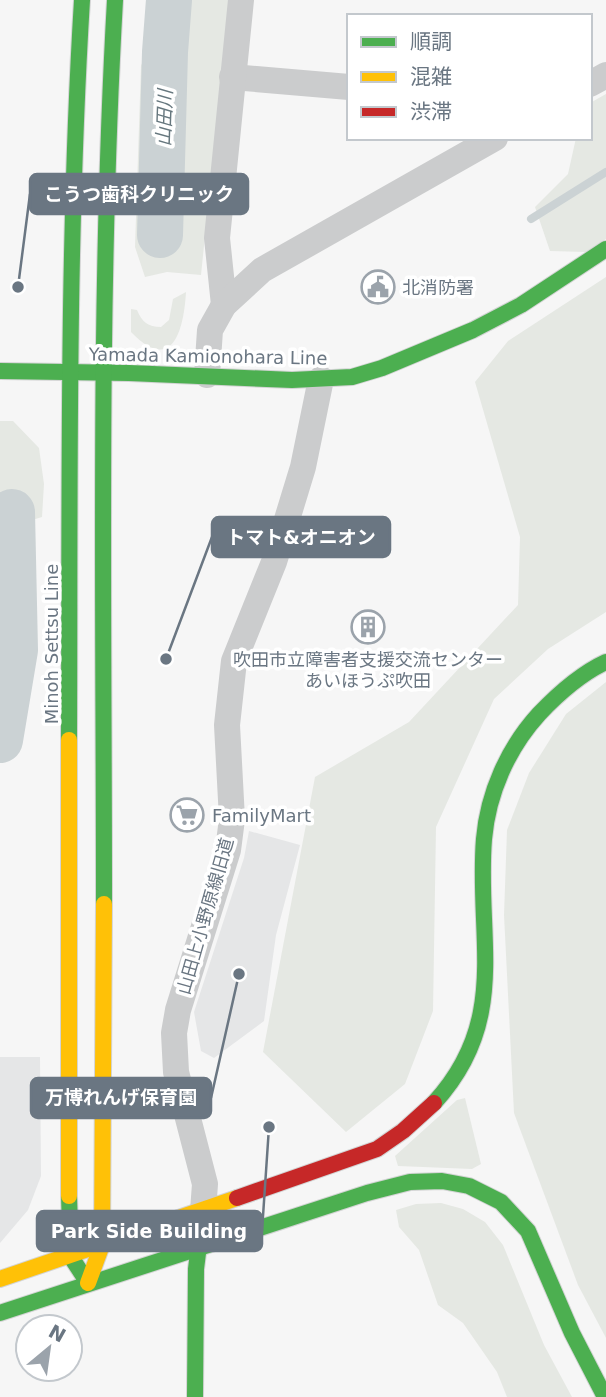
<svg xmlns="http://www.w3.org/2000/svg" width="606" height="1397" viewBox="0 0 606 1397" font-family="'DejaVu Sans','Noto Sans JP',sans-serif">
  <rect width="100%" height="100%" fill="#f6f6f6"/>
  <g fill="#e5e6e7">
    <path d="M249,831L300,845L276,935L264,1021L214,1058L201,1051L194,1012L244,858Z"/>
    <path d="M0,1057H40L41,1176L28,1210L0,1243Z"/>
  </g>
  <g fill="#e5e8e3" fill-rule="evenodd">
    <path d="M185,0H229L201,275L167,272L145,277L135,247L141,65L155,49L176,59L174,144ZM172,163V173L182,190L180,207L173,203L158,176Z"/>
    <path d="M606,94V239L586,252L550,251L535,207L568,174L576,138H590V103Z"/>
    <path d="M606,277V612L548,649L494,699L436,827L433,1011L405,1084L346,1132L263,1052L315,777L409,722L518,605L520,537L475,382L508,341Z"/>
    <path d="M186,292C184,328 173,376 131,332V309L137,310C142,322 148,327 161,327L169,320L173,299Z"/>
    <path d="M0,421H13L39,448L44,484L42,517L19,524L4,645L14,729L0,735Z"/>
    <path d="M606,682V1338L578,1285L514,1113L504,915L507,830L529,773L566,714Z"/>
    <path d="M465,1098L481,1164L472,1169L398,1166L395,1156L457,1100Z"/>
    <path d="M441,1203L463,1209L485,1222L503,1245L544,1345L572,1397H507L497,1372L463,1323L438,1305L419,1250L399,1227L396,1210L416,1204Z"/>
  </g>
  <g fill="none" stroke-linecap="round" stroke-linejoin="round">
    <path stroke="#cbd2d4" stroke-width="8" d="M531,219L606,172"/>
    <g stroke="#cbd2d4" stroke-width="46">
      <path d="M160,235L165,52L169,0"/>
      <path d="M0,740L15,650L12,512"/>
    </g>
    <defs>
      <g id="fast">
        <path d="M0,371L129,373L292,380L352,377L382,368L473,330L521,305L606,249"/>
        <path d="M69,740C70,493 67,246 82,0"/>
        <path d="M104,904C104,603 98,301 115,0"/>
        <path d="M434,1103C511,1019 476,938 484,839C488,793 508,748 539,714C559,693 580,674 606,662"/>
        <path d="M69,1196L71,1257L88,1283"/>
        <path d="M0,1313L367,1193L410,1182L442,1181L469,1186L501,1202L528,1231L572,1333L605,1397"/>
        <path d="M195,1397L196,1269L201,1229"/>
      </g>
      <g id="slow">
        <path d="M69,1196V740"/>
        <path d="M0,1279L237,1198"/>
        <path d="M88,1283L102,1245L104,904"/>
      </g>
      <path id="jam" d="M237,1198L377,1149L403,1131L434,1103"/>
    </defs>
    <use href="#fast" stroke="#d3d4d4" stroke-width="18"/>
    <use href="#slow" stroke="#d3d4d4" stroke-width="18"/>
    <use href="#jam" stroke="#d3d4d4" stroke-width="18"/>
    <g stroke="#cbcccd" stroke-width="26">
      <path d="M232,77L349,87"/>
      <path d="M590,84L606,75"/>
      <path d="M224,305L217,238L241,0"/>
      <path d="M207,375L210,330L224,305L262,270L495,138"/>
      <path d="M203,1211L205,1184L176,1072L174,1033L178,1010L228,850L232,819L227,725L234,661L274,562L303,467L321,379"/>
    </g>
    <use href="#fast" stroke="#4caf50" stroke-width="16"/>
    <use href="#slow" stroke="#ffc107" stroke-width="16"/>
    <use href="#jam" stroke="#c62828" stroke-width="16"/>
  </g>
  <defs>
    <symbol id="civic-ring" viewBox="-11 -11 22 22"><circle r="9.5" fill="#fff" stroke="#9ba3ab" stroke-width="1.5"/><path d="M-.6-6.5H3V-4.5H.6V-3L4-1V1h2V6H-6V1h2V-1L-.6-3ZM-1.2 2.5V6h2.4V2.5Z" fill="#9ba3ab"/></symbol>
    <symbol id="building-ring" viewBox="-11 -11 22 22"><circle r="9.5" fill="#fff" stroke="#9ba3ab" stroke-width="1.5"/><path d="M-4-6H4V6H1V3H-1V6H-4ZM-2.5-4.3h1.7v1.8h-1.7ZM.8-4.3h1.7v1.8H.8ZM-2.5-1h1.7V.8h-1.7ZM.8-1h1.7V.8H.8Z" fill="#9ba3ab"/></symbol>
    <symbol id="supermarket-ring" viewBox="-11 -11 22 22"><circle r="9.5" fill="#fff" stroke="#9ba3ab" stroke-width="1.5"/><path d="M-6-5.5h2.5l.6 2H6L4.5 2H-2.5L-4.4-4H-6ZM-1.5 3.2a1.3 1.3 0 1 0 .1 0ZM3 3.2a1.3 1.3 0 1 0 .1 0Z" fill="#9ba3ab"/></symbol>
  </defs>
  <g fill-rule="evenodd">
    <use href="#civic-ring" x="359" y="268" width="38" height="38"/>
    <use href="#building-ring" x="349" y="608" width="38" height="38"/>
    <use href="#supermarket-ring" x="168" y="796" width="38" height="38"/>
  </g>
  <g text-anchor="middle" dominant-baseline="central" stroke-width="7" stroke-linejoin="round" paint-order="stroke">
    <g font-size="18" fill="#6a7682" stroke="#fff" text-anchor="start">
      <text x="402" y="287">北消防署</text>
      <text x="368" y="659" text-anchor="middle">吹田市立障害者支援交流センター<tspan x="368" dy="21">あいほうぷ吹田</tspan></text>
      <text x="212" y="815">FamilyMart</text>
    </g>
    <g font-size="18" fill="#6a7682" stroke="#fff">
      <text transform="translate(208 356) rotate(1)">Yamada Kamionohara Line</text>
      <text transform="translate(51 644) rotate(-90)">Minoh Settsu Line</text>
      <text transform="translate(205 916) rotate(-74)">山田上小野原線旧道</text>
    </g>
    <g font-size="19" font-style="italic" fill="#66777e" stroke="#fff">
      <text transform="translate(164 118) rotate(-88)">山田川</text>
    </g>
  </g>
  <path fill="none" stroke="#6a7682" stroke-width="2.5" d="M18 287L30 194M166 659L212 537M239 974L211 1098M269 1127L262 1231"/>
  <g fill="#6a7682" stroke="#fff" stroke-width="2.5">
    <circle cx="18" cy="287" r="7"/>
    <circle cx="166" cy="659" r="7"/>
    <circle cx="239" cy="974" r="7"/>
    <circle cx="269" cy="1127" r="7"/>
  </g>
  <g fill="#6a7682" stroke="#6a7682" stroke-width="2.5">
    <rect x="30" y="174" width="218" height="40" rx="7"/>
    <rect x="212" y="517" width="178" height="40" rx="7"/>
    <rect x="31" y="1078" width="180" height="40" rx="7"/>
    <rect x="37" y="1211" width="225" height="40" rx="7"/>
  </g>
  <g font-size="19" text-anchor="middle" font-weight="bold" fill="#fff">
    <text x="139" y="201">こうつ歯科クリニック</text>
    <text x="301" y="544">トマト&amp;オニオン</text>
    <text x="121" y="1104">万博れんげ保育園</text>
    <text x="149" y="1238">Park Side Building</text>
  </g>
  <rect x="347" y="14" width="245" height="126" fill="#ffffff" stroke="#c3c8cd" stroke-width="2"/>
  <rect x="361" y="37" width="35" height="10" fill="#4caf50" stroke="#c3c8cd" stroke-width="2"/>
  <text x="410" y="49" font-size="21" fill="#6a7682">順調</text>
  <rect x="361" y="72" width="35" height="10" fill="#ffc107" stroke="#c3c8cd" stroke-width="2"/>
  <text x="410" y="84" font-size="21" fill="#6a7682">混雑</text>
  <rect x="361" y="107" width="35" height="10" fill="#c62828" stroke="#c3c8cd" stroke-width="2"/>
  <text x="410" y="119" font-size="21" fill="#6a7682">渋滞</text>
  <g transform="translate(49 1348) rotate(29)"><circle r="33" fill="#ffffff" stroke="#c3c8cd" stroke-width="2"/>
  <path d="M0-5L12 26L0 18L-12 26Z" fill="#9ba3ab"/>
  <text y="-10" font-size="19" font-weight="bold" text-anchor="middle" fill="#6a7682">N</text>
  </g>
</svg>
